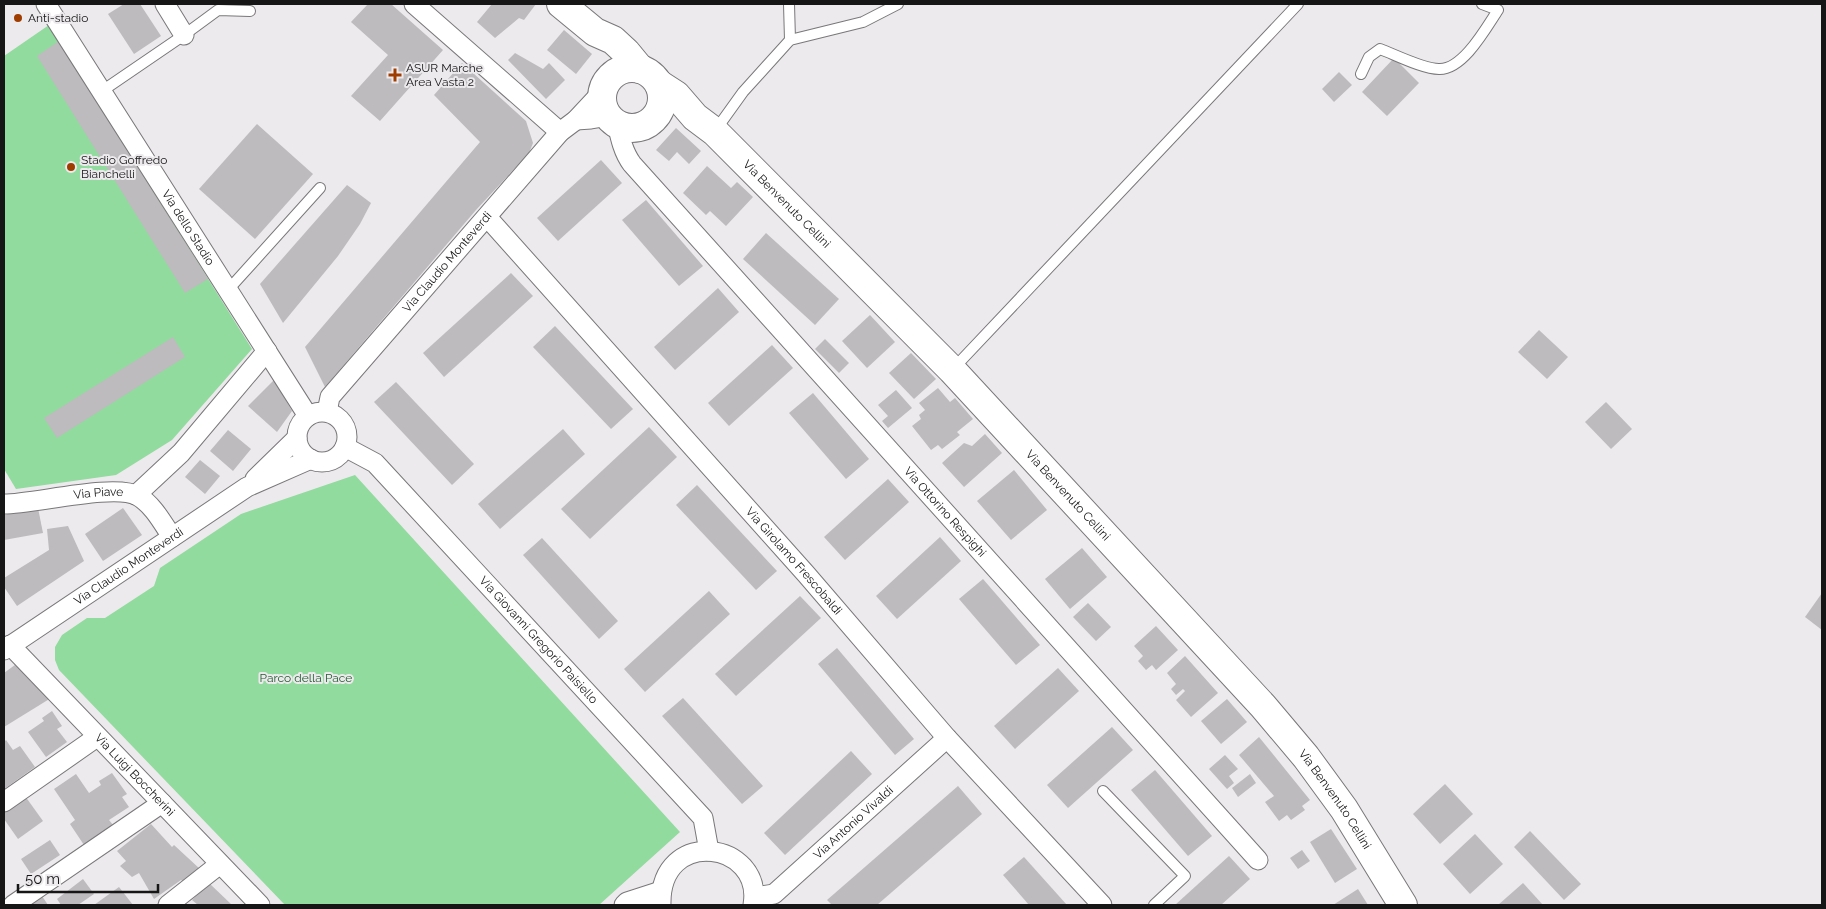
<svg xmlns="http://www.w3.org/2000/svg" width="1826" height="909" viewBox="0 0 1826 909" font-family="Raleway,sans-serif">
  <rect width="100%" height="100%" fill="#edeaed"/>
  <g fill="#90db9d">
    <path d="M49,25L252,349L172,440L116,475L16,489L4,469V56Z"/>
    <path d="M355,475L680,832L599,905H285L59,670L55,660V647L62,635L87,618H105L154,586L160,568L241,514Z"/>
  </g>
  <g fill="#bebbbe">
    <path d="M124,4H140L161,36L134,54L108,14Z"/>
    <path d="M368,4H391L443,50L380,121L351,96L388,55L351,22Z"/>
    <path d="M492,4H536L524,20L519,18L495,38L477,22Z"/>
    <path d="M564,30L592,54L576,74L547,50Z"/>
    <path d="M59,41L208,279L185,293L37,56Z"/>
    <path d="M515,53L543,69L549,63L565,80L546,99L508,60Z"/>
    <path d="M1394,58L1419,83L1387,116L1362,92Z"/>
    <path d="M462,63L526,121L533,143L529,153L476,210L325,387L305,347L480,142L434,95Z"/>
    <path d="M1339,72L1352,85L1334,102L1322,89Z"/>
    <path d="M257,124L313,174L255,239L199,189Z"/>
    <path d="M676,128L701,151L689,164L677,152L669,161L656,150Z"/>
    <path d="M601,160L622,183L558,241L537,218Z"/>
    <path d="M707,166L731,188L737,182L753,197L726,226L710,211L706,215L683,193Z"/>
    <path d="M347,185L371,203L360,224L338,256L283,323L260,284Z"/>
    <path d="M646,200L703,266L679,286L622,220Z"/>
    <path d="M766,233L839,299L815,325L743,259Z"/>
    <path d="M511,273L533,296L444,377L423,353Z"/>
    <path d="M718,288L739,312L675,370L654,347Z"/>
    <path d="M870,315L895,342L867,368L842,341Z"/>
    <path d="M555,326L633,409L611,429L533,347Z"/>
    <path d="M1539,330L1568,357L1547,379L1518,352Z"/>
    <path d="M173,337L185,357L57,438L44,418Z"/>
    <path d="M825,339L849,363L839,373L815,349Z"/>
    <path d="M772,345L793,368L729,426L708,403Z"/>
    <path d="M911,353L936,379L914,399L889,373Z"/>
    <path d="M274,380L292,411L277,432L248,406Z"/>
    <path d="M396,382L474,464L452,485L374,402Z"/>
    <path d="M938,388L950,402L955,398L973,419L957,432L960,435L942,449L938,445L931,450L912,426L921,419L919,415L925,410L919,403Z"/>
    <path d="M896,390L912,408L888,428L882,421L888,416L878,405Z"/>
    <path d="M813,393L869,459L846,479L789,413Z"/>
    <path d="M1606,402L1632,429L1611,449L1585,422Z"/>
    <path d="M649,427L677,457L590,539L561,509Z"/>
    <path d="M563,429L585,454L500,529L478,504Z"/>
    <path d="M228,430L251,449L233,471L210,451Z"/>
    <path d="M985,434L1002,453L964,487L942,463L964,443L972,446Z"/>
    <path d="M200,460L220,476L205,494L185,477Z"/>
    <path d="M1014,470L1047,510L1011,540L977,501Z"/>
    <path d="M888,479L909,502L845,560L824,537Z"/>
    <path d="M697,485L777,571L756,590L676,505Z"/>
    <path d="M38,508L43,533L4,540V515Z"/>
    <path d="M123,508L142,535L103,561L85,534Z"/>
    <path d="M68,526L84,561L17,606L4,587V578L49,550L47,529Z"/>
    <path d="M940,537L961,561L897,619L876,596Z"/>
    <path d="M542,538L618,621L599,639L523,555Z"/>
    <path d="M1082,548L1107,577L1070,609L1045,579Z"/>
    <path d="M983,579L1040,645L1016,665L959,599Z"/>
    <path d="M709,591L730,614L645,692L624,669Z"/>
    <path d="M1822,593V630L1805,617Z"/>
    <path d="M800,596L821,618L736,696L715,674Z"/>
    <path d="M1088,603L1111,627L1096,641L1073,617Z"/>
    <path d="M1156,626L1178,650L1156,670L1152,665L1146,670L1138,661L1143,656L1134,646Z"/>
    <path d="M837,648L914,739L895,755L818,664Z"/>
    <path d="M1185,656L1218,693L1191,717L1176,700L1185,691L1183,689L1176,695L1171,689L1176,684L1167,673Z"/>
    <path d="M19,662L51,698L4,727V673Z"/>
    <path d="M1058,668L1079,691L1015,749L994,726Z"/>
    <path d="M683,698L763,786L742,804L662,716Z"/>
    <path d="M1227,699L1247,722L1221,744L1201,721Z"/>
    <path d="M52,711L62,726L57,729L67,742L46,757L28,732L44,721L42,718Z"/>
    <path d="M1112,727L1133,750L1068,808L1047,785Z"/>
    <path d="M1259,737L1310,800L1302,806L1305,810L1291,820L1287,815L1279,821L1265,802L1274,796L1239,755Z"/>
    <path d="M6,740L13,750L20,746L35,767L4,789V742Z"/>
    <path d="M851,751L872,774L785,855L764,833Z"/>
    <path d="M1225,755L1238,769L1229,776L1234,783L1227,789L1209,769Z"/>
    <path d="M1155,770L1212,836L1188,856L1131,790Z"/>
    <path d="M112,773L127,794L122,797L129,807L109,820L113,825L84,845L70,824L75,820L54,789L76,774L89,793L101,785L99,781Z"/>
    <path d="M1250,774L1256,783L1238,797L1232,788Z"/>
    <path d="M1445,784L1473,814L1440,844L1413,814Z"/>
    <path d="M958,786L982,814L877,905H832L827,900Z"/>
    <path d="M25,796L43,821L18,839L4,819V812Z"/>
    <path d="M151,824L172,847L174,845L200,869L187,884L181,880L154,899L139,873L132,877L120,866L126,861L117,851Z"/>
    <path d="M1331,829L1357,869L1335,883L1310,842Z"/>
    <path d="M1530,831L1581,884L1564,900L1514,847Z"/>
    <path d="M1475,834L1503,864L1470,894L1443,864Z"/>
    <path d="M50,840L60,855L31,874L21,859Z"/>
    <path d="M1302,850L1310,861L1298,869L1290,858Z"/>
    <path d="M1229,856L1250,879L1221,905H1175Z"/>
    <path d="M1024,857L1067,905H1029L1003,875Z"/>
    <path d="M83,879L94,894L78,905H61L57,899Z"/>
    <path d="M209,883L232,905H198L192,900Z"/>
    <path d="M1523,883L1543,905H1498Z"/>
    <path d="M119,887L133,905H94Z"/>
    <path d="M1358,889L1368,905H1333Z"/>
    <path d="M42,896L48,905H29Z"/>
  </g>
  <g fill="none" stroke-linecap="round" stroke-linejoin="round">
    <defs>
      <g id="lane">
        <path d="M789,4L790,40"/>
        <path d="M1361,74L1369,57L1380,49C1396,55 1423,69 1439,69C1463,70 1486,28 1498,10L1482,4"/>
        <path d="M102,91L184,35L218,10L250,11"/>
        <path d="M715,131L743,92L790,40L863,22L898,4"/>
        <path d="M228,290L320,188"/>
        <path d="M953,369L1298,4"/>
        <path d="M1103,791L1185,876L1154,905"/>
      </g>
      <g id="street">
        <path id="s1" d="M46,4L308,416"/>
        <path d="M165,4L184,35"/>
        <path d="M414,4L560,132"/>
        <path d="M576,120L591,119L609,116"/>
        <path id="s2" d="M617,123C620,137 623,152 632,164L1258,860"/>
        <path id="s3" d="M487,217L806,574L947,738L1102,905"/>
        <circle cx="322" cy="437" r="25"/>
        <path id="s4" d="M327,412L330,397L560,132L576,120L604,90"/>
        <path id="s5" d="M345,447L375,463L703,818L709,851"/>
        <path d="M255,479L297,438"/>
        <path d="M136,495L181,453L267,351"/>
        <path id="s6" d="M4,504C34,504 115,483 138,496C153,505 162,522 172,537"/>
        <path id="s7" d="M10,645L260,905"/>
        <path id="s8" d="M4,650L247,487L311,459"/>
        <path d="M4,802L97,737"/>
        <path id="s9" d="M755,897L774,894L947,738"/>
        <path d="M13,905L162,803"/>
        <path d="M168,905L220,864"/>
        <path d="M624,905L627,902L661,891"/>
        <path d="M661,905C659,826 764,841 753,905"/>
      </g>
      <g id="secondary">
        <path d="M561,4L595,32L613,40L626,52L640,69"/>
        <circle cx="632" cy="98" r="30"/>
        <path id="s10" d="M659,84L676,95L695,117L715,132L952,370L1263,706L1306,757L1344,809L1403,905"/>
      </g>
    </defs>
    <use href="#lane" stroke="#797779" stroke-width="12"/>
    <use href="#street" stroke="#797779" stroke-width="21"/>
    <use href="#secondary" stroke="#797779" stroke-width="30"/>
    <use href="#lane" stroke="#fff" stroke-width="10"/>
    <use href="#street" stroke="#fff" stroke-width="19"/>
    <use href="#secondary" stroke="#fff" stroke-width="28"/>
  </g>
  <g fill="#9f3c00" stroke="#edeaed" stroke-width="2">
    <circle cx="18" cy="18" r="5"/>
    <path d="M392.5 67.5h5v5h5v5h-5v5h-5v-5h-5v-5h5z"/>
    <circle cx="71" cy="167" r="5"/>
  </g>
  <g text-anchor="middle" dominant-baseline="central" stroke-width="4" stroke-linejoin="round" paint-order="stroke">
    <g font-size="12" fill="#171617" stroke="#edeaed" text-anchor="start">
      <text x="28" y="18">Anti-stadio</text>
      <text x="406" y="68">ASUR Marche<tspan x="406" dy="14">Area Vasta 2</tspan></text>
      <text x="81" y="160">Stadio Goffredo<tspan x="81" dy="14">Bianchelli</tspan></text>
    </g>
    <g font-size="12" fill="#171617" stroke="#edeaed">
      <text stroke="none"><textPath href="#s10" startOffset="176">Via Benvenuto Cellini</textPath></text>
      <text stroke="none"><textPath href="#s1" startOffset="265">Via dello Stadio</textPath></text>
      <text stroke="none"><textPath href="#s4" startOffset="194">Via Claudio Monteverdi</textPath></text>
      <text stroke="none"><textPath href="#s6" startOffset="95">Via Piave</textPath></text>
      <text stroke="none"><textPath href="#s10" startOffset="581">Via Benvenuto Cellini</textPath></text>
      <text stroke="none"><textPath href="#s2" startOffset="512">Via Ottorino Respighi</textPath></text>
      <text stroke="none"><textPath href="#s3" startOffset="461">Via Girolamo Frescobaldi</textPath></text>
      <text stroke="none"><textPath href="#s8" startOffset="150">Via Claudio Monteverdi</textPath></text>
      <text stroke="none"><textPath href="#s5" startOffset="275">Via Giovanni Gregorio Paisiello</textPath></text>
      <text stroke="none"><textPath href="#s7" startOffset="180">Via Luigi Boccherini</textPath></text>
      <text stroke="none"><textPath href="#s10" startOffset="986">Via Benvenuto Cellini</textPath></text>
      <text stroke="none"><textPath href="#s9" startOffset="126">Via Antonio Vivaldi</textPath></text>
    </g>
    <g font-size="12" fill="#205a2e" stroke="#edeaed">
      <text x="306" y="678">Parco della Pace</text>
    </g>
  </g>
  <rect width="1826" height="909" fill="none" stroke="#171617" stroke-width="10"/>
  <path d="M18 884v8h140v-8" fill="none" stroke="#171617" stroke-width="2.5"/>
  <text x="25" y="884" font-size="15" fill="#171617" stroke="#edeaed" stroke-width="4" paint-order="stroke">50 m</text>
</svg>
